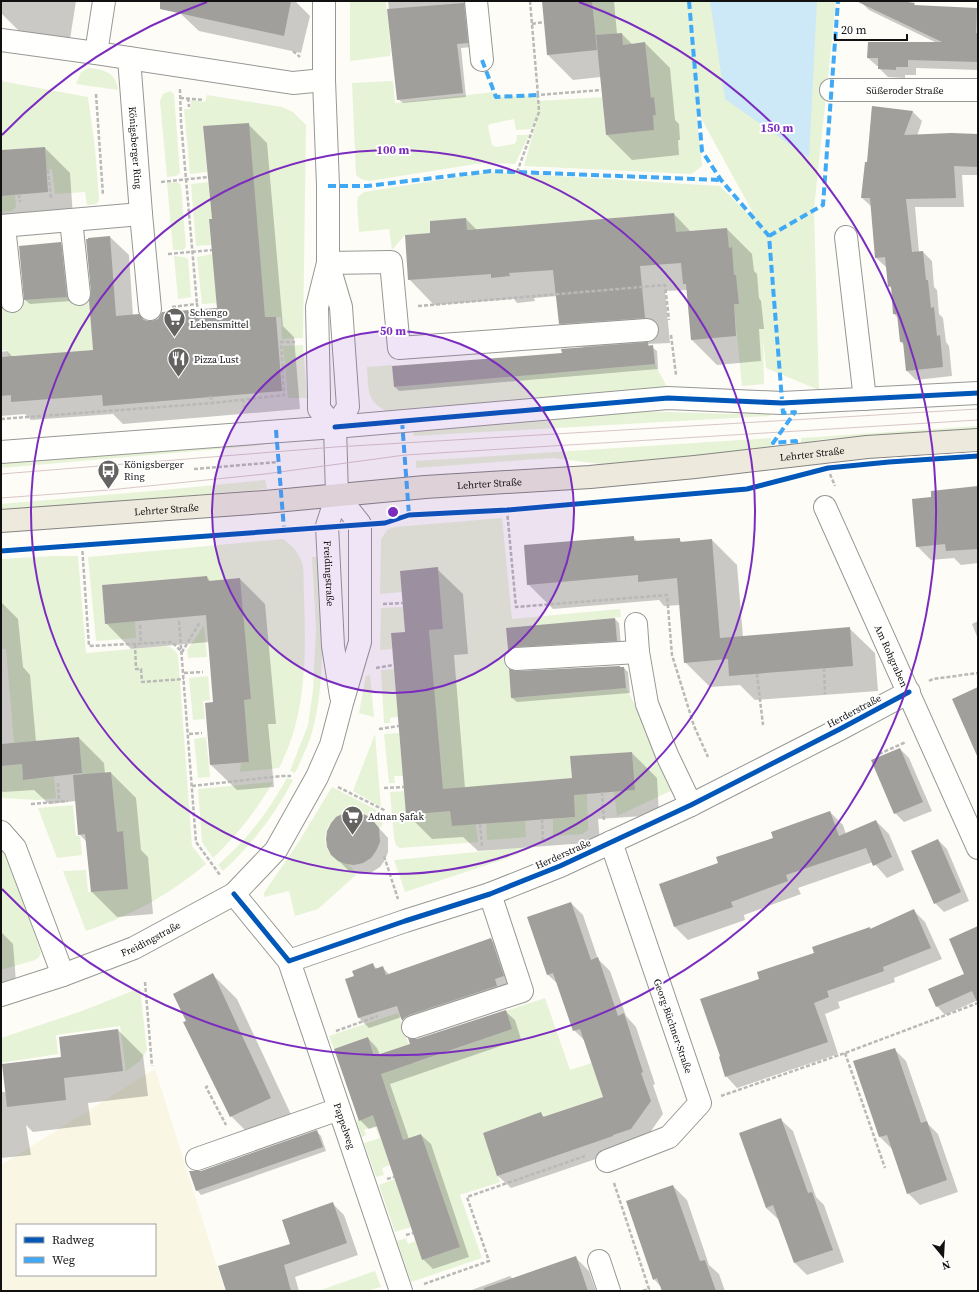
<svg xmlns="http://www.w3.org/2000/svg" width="979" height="1292" viewBox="0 0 979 1292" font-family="'Source Serif 4',serif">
  <rect width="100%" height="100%" fill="#fdfcf7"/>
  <path fill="#f9f7e4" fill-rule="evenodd" d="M155,1069L225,1291H1V1165ZM17,1225H155V1275H17Z"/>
  <g fill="#e7f3d7">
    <path d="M350,1H386L391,50L390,56L350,61Z"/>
    <path d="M592,1H836L814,209L819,390L766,368L763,339L764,384L742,386L734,304H739L736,275H734L732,247L729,248L727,228L684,231L676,235L674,213L467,230L466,218L430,221V233L405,235L392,250L389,229L359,232L357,202L358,197L364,192L490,172L720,186L752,218V211L696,109L702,166L692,174L524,166L538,115L531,129L516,130L514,119L490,124L488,126L492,145L496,147L514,144L516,142L517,135H529L515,164L489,163L476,164L369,181C363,180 360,179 356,175L352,83L393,81L395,103L495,92L496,97L538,95V101L602,97L606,135L654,130L653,115L656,114L654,98H651L645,42L623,45L622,33L595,36Z"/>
    <path d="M88,68C104,69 116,73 118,90L76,84L81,72Z"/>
    <path d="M1,81L88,97L95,148L99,199L98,202L96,204L87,205L85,192L55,194L52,169L46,170L45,147L1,150Z"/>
    <path d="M170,91L174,94L180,173L176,176L167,177L160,101L163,94Z"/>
    <path d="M207,95L282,107L293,112L306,125L303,338L282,339L281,317H265L262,287L203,126L207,172L190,174L184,109H190L191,100L205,102Z"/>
    <path d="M177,182L181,185L186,247L183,250H173L167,183Z"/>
    <path d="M208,182L212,219L209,220L211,245L196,246L191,184Z"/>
    <path d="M15,195L16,207L12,211L1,212V196Z"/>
    <path d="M212,254L219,303L202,304L197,257Z"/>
    <path d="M174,256L184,257L188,259L191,297L178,299Z"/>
    <path d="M90,295L93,350L8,357L7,350L1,351V302Z"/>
    <path d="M303,345L307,398H288L283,346Z"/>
    <path d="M655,364L667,387L386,411C365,400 369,389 367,367L392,365L394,387Z"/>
    <path d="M640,411L729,414L769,411L770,416L414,436L413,429Z"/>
    <path d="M978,426V430L826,439L801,443V438Z"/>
    <path d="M771,438V447L757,450L602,464L552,458L416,468V461Z"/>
    <path d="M263,439L264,445L1,468V461Z"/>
    <path d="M265,480L267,489L1,511V504L163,490Z"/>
    <path d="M502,518L512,619L620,609L621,617L506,629L511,698L626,688L679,787L617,816L614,792L635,790L632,752L571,756L572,778L443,790L429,630L443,629L438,568L400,571L402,592L380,594L381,539L388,529L395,527Z"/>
    <path d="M283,539C291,545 297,550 301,560C305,568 303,586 304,596C306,654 307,715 279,768L240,772L241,763L249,762L244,700L251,699L240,578L208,581L207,576L102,585L105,624L135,621L136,638L96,641L88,557Z"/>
    <path d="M53,556H78L86,653L167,646C173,648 175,650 178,655L192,846L206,864C169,895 132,915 86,931L63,871L86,870L88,892L128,889L123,831L117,832L111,772L82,775L79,737L14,743L6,649H1V559Z"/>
    <path d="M312,557H318C321,613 327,669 314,725C310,742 302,758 295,773L290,771L308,725L313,690L316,629Z"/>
    <path d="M403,607L405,632L391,633L392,649L380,650L381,608Z"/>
    <path d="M204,626L207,657L188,658L187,650Z"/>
    <path d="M394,669L398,717L390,718V723H384L381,670Z"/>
    <path d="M370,675L374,717L359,713L366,676Z"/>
    <path d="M208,676L210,700L203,701L205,719L193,720L189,678Z"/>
    <path d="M399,733L403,776H394L395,783H389L384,734Z"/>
    <path d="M375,734L381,807L353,791Z"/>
    <path d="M206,737L210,777L198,778L194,739Z"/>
    <path d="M22,764L23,780L54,777L56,798L38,800L1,798V766Z"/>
    <path d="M287,778L293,780C275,815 252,844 223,871L218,865C248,839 268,812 287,778Z"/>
    <path d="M273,782C256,811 238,834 213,858L202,842L198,789Z"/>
    <path d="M332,787L381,812L382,826L377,829C375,825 372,819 368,816C346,802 318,824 327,848C332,859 339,861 348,865C351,866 354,871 357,874L318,909L295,916L289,891L264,897V893L300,840Z"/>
    <path d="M404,791L406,815L450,811L452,826L476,824L478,842L400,848L396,845L394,838L390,792Z"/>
    <path d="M574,794H587L588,830L582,834L553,836V819L575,817Z"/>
    <path d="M73,805L76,836H80L82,855L57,858L38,808Z"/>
    <path d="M525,820L526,837L487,840L486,823Z"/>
    <path d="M537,846L505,859L405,892L394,860Z"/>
    <path d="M1,848L10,863L41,953L39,957L35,960L1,970Z"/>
    <path d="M140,988L147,1050L140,1061L126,1071L120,1026L56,1035L58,1054L1,1063V1038L82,1011Z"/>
    <path d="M545,998L570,1070L592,1063L603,1097L543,1117L541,1113L483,1133L500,1182L460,1195L482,1258L411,1282L397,1241L406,1238L408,1244L416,1241L422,1260L460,1247L421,1134L384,1146L390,1165L382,1168L384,1175L376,1177L364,1143L380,1138L375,1126L364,1130L366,1135L362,1137L356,1121L393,1108L368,1037L334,1049L329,1036L398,1013L415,1063L512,1029L506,1011Z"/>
    <path d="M395,1179L411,1227L395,1232L379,1185Z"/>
    <path d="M375,1271L381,1287L366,1291H318Z"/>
  </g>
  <path fill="#cde8f7" d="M710,1H817L809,158L725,99Z"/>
  <g fill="#0003">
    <path d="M1,1H76L70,39L19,31L1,13Z"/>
    <path d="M184,1H295L310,16L301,53L199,31L181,14Z"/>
    <path d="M388,1H467L472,47L461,48L466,97L403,103L398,99Z"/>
    <path d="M543,1H614L617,34H622L633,45L645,43L670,68L675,120L679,124L680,140H678L679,155L632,160L607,135L601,77L573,80L548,55Z"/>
    <path d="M862,3L976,9L978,11V70L916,68V75H905V78L888,77L879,68V66H877L868,58L937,43L869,10Z"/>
    <path d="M872,107L913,112L922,121L917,136L978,135V175H962L964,207H915L919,252H923L932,261L934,287L937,290L939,314L943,318L946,342L949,346L952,376L916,380L907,371L904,345L901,342L898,318L894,314L892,289L889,286L887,267H886L876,258L872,207L862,198L868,163Z"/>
    <path d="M248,124L267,143L283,326L294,337L300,409L123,424L113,414L31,420L25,414L1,416V352L7,351L13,357L94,351L110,237L129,255L133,316L145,321L151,322L218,309L213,220Z"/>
    <path d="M45,148L70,173L73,217L15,222L7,214H1V151Z"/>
    <path d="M674,214L691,232L727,229L752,254L754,271L757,274L759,298L761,301L764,329H759L761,361L717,365L692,340L688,290L665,291L670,343L648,344L657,351L658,369L399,391L395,387L563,354L584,348L560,323L557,296L534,298L535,301L517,303L514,299L434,305L409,279L432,234L466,219L477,230Z"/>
    <path d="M60,243L65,247L71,301L30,304L25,300Z"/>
    <path d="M978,487V563L961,565L954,558L931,560L917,546Z"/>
    <path d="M633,537L638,542L679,539L683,543L712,540L737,565L743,637L849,628L875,653L878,691L755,700L740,685L710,687L685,662L680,605L664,606L659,600L553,609L528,584Z"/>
    <path d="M437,569L463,594L468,654L454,655L465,788L573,779L632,753L657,778L659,815L598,819L600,842L478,851L463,837L432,839L407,814L406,633Z"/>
    <path d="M207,577L211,582L240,579L265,604L276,724H268L274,787L237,790L211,765L206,704L214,703L209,642L131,649L106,623Z"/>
    <path d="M1,602L18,619L23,667L30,675L36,742L79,738L104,763L105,774L111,773L136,798L141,850L148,857L153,914L117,917L92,892L87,842L79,834L76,801L49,804L34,790L3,792L1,790Z"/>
    <path d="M615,619L619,623L621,645L513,654L509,650L507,629Z"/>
    <path d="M978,621V639L972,624Z"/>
    <path d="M624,668L628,672L630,693L517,702L512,698L517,672Z"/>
    <path d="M900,749L909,758L932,811L904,822L895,813Z"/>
    <path d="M830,812L843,825L846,834L876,821L889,834L904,870L887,878L873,862L798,888L801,894L744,915L745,920L688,940L675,927L660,884L719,864Z"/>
    <path d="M379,828L388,838V852L385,860L380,867L372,872L364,874L356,873L348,870L332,854Z"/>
    <path d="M938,840L947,849L969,901L944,912L935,903Z"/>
    <path d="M571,903L583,915L598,959L610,971L626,1016L636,1027L655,1084L653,1085L663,1114L644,1141L625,1149L511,1188L498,1176L484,1133L541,1114L545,1118L605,1098L586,1042L574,1030L559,985L547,974Z"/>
    <path d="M914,911L925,922L942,959L894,978L895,982L838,1002L840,1008L825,1014L838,1054L737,1088L726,1076L760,979L869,928L871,929Z"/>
    <path d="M978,930V1000L945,1015L937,1006L966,974Z"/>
    <path d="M1,932L13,944L16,982L1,983Z"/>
    <path d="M491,939L501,949L513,986L413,1030L403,1021L402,1017L369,1028L359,1018L356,976L373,965L377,969L382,967L390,975Z"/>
    <path d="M212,974L237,999L295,1123L256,1141L231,1116L187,1021Z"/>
    <path d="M505,1011L515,1020L521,1039L390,1084L409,1139L421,1135L431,1144L469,1257L433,1269L423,1259L378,1126L369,1129L360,1120L368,1038L377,1048L380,1055Z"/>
    <path d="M118,1030L143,1055L148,1096L88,1103L91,1125L33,1132L26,1125L31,1155L1,1158V1092H4L7,1094L62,1058Z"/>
    <path d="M894,1049L906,1061L928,1124L938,1134L958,1192L920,1205L908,1193L892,1149L880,1137L855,1062Z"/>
    <path d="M781,1120L793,1131L816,1197L824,1205L844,1262L807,1275L795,1263L779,1219H778L766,1208Z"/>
    <path d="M316,1131L321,1136L326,1151L201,1195L197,1190Z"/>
    <path d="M673,1186L687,1200L709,1265L719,1274L725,1291H663L661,1287L654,1279Z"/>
    <path d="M332,1203L344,1215L358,1255L295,1277L299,1291H227L292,1244Z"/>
    <path d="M575,1257L589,1271L596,1291H469L510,1276L513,1279Z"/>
  </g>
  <g fill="#a19f9c">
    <path d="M160,1H291L284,36L160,9Z"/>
    <path d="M542,1H592L597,50L547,55Z"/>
    <path d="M856,1H908V2L915,3L914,5L977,8L976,33H977L978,62L908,60V67H896V70L878,69V58H867L868,42H942Z"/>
    <path d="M464,3L468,43L457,44L463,93L397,100L387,9Z"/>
    <path d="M622,33L623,45L645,42L651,98L654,97L656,115H653L654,130L606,135L596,35Z"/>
    <path d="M872,106L913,111L904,135L951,133L978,134V167L954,166L956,198L906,199L912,252L923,251L926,280H928L931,308L934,307L937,336L940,335L943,367L906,371L903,342H900L897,314H893L891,286L888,287L885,257L875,258L870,198H861L865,162H867Z"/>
    <path d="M249,123L265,317H276L282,391L103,406L102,395L11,402V395L1,396V357L93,350L89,300L91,293L86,239H88V238L110,236L116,316L139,314L144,320L151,321L158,319L162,312L217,308L209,219H212L203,126Z"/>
    <path d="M45,147L48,192L1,196V150Z"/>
    <path d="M674,213L676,232L727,228L729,248L732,247L734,275H736L739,304H734L736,336L691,340L686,284H683L681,263L640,266L645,318L559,324L553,270L509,273L510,276L491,278V274L408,280L405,235L430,233V221L466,218L467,230Z"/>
    <path d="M61,242L67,297L24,300L19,246Z"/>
    <path d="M648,342V346L653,345L655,364L394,387L392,366L562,353L561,349Z"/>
    <path d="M978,486V549L946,551L945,544L916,547L912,499L931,497V491Z"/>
    <path d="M634,536V541L680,538V542L712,539L720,638L850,627L853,666L729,676L728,659L684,663L677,578L638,582V575L527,585L524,545Z"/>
    <path d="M438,567L443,629L429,630L443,789L572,778L570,756L632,752L635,790L574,795L575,817L452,826L450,811L406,815L391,633L405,632L400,571Z"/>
    <path d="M207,576L208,581L240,578L251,699L244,700L249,762L210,765L205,703L213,702L206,615L105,624L102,585Z"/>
    <path d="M615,618L617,641L515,647L508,650L506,628Z"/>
    <path d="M620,666V667H624L626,688L511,698L509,669L517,671Z"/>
    <path d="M978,687V758L952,699Z"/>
    <path d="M79,737L82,773L23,780L22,764L1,766V744Z"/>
    <path d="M900,748L923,802L894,814L871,760Z"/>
    <path d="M111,772L117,832L123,831L128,889L91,892L85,834L78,835L73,775Z"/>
    <path d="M352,811L361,813L370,817L379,828L380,842L376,851L371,858L363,863L354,865L346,864L338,861L331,855L327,847L326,839L327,831L331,823L336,817L344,813Z"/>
    <path d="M830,811L839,836L876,820L892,857L873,866L866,848L786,875L788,881L731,902L733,907L674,927L659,884L718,863L716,857L773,838L771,832Z"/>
    <path d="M938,839L961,892L934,904L911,851Z"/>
    <path d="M571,902L591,960L598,957L618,1016L624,1013L643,1072L641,1073L651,1101L631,1129L613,1135V1136L497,1176L483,1133L541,1112L543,1117L603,1097L580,1029L573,1031L553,973L547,975L527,917Z"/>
    <path d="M914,909L931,948L883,967L884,971L827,991L829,997L814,1003L828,1042L725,1077L719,1057L720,1056L700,999L759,979L757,972L814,953L812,947L870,927V929Z"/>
    <path d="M978,926V1004L972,991L936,1007L928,989L964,974L949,939Z"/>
    <path d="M491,938L504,976L495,979L497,986L409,1015L404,1018L402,1021L397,1006L358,1018L345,979L354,976L352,971L373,963L375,969L383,966L386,975Z"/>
    <path d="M213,973L271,1098L230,1117L183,1022L186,1021L173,994Z"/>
    <path d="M506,1010L512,1029L381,1074L403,1140L421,1134L460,1247L422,1260L373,1115L359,1121L334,1049L368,1037L374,1056L410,1044L408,1038L417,1039Z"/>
    <path d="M118,1029L123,1071L64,1078L66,1100L7,1107L2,1064L61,1057L59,1037Z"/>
    <path d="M895,1048L921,1123L927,1121L947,1180L907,1194L887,1135L879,1137L853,1061Z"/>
    <path d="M781,1118L808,1193L812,1192L833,1250L794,1263L773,1205L766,1208L739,1133Z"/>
    <path d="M317,1130L323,1147L196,1191L189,1171H201Z"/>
    <path d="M673,1185L700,1261L705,1260L716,1291H662L657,1278L653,1280L626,1201Z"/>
    <path d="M333,1202L347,1243L284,1265L291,1291H226L218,1266L290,1244L282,1220Z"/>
    <path d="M576,1256L588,1291H484V1288Z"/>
  </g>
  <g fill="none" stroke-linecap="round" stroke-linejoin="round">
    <defs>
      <g id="minor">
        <path d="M324,1V80L328,186V263L317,307L319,395V409L335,427"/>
        <path d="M476,1L482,60"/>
        <path d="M1,40L96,53L293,83L324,80"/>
        <path d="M96,53L104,1"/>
        <path id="s1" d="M129,58L141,214L150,309"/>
        <path id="s2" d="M831,90H978"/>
        <path d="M71,220L79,294"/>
        <path d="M1,226L141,214"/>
        <path d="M4,226L12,301"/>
        <path d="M846,237L865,399"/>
        <path id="s3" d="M328,263L341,307L348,407L335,427L337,495L327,526L333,646L341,696"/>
        <path d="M328,263L391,262L399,348L647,330"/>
        <path d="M1,452L335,427L668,398L782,403L978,393"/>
        <path id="s4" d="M825,507L978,848"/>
        <path d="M636,624L638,652L647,704L667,755L691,805"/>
        <path d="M516,659L638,652"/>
        <path d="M1,832L15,848L63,975"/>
        <path d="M234,894L289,961L405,921L490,894L560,866L691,805L840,729L909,692"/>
        <path id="s5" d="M289,961L401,1291"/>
        <path id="s6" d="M1,995L63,975L134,948L234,894L276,850L317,777L331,745L342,703L360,642V524L337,495"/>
        <path d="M413,1027L522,991L490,894"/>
        <path d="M197,1159L339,1109"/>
        <path d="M607,1161L669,1137L700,1103L611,842"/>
        <path d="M599,1261L609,1291"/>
      </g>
      <g id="major">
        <path id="s7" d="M1,521L265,502L425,487L590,477L695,467L867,447L978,440"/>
      </g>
    </defs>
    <use href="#minor" stroke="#979795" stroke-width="24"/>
    <use href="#major" stroke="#858482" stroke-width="24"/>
    <g stroke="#b9b9b8" stroke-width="2.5" stroke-dasharray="4 2" stroke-linecap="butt">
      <path d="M530,1L538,95"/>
      <path d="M532,24L544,22"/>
      <path d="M293,51L300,57"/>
      <path d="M180,89L181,122L197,304"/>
      <path d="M96,94L103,195"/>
      <path d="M180,98L204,100"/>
      <path d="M188,98L189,107"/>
      <path d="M48,170L51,199"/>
      <path d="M517,172L539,112L538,95L601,90"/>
      <path d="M161,182L208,177"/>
      <path d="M19,194L20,202"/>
      <path d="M168,254L212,250"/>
      <path d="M418,306L665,285L669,320"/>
      <path d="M172,307L197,304L201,328"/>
      <path d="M201,325L220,323"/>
      <path d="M671,335L676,375"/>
      <path d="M210,396L213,403"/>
      <path d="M243,399L245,411"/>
      <path d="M1,419L213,403L284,395L281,342H295"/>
      <path d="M194,469L278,462"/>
      <path d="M830,474L835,486"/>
      <path d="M507,510L516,607L667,595L672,655L694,726L708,757"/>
      <path d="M82,545L89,646L172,642L182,652L200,622"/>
      <path d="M383,604L403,603"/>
      <path d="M179,621L196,842L220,875"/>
      <path d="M140,625L141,643"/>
      <path d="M135,644L136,669H141L142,682L184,679"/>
      <path d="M376,668L393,665"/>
      <path d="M824,668L825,694"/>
      <path d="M184,673L203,672"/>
      <path d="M757,674L763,725"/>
      <path d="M929,681L933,679L978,673"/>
      <path d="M379,729L399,726"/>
      <path d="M189,734L202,733"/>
      <path d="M879,754L906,742"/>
      <path d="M58,783L59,802"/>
      <path d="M192,786L282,776H291"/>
      <path d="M338,787L386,811"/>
      <path d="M384,788L404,787"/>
      <path d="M602,792L604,821"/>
      <path d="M31,804L68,801"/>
      <path d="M542,819L543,841"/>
      <path d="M480,824L482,847"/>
      <path d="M384,856L398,899"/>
      <path d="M145,982L152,1066"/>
      <path d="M336,1031L378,1016"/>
      <path d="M845,1053L885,1168"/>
      <path d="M208,1086L206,1087L226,1125"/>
      <path d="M721,1096L845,1053L978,1003"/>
      <path d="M387,1179L394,1177"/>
      <path d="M614,1183L649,1289L642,1291"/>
      <path d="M406,1235L413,1233"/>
      <path d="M424,1284L489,1261L467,1197L585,1156"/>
    </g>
    <use href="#minor" stroke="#fffffe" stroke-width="22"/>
    <use href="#major" stroke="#ede9dc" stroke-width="22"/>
    <g stroke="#d9c6c7" stroke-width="1">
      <path d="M1,474L335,447L978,409"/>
      <path d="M1,498L109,490L265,474L405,455L978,420"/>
    </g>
    <g stroke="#3fa9f5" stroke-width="4" stroke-dasharray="8 4" stroke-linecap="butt">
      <path d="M689,1L702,151L721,180L769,236L783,413L795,412L773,443L796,441V446"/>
      <path d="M482,60L496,97L538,95"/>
      <path d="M328,186H367L491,171L721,180"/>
      <path d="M769,236L823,205L838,1"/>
      <path d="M402,421L409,515"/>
      <path d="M276,430L284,529"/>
    </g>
    <defs>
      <g id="cycleway">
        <path d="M335,427L668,398L782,403L978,393"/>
        <path d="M1,551L385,523L409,515L507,510L747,489L828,468L889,462L978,456"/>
        <path d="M234,894L289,961L405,921L490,894L560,866L691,805L840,729L909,692"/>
      </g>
    </defs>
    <use href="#cycleway" stroke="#fff" stroke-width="8"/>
    <use href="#cycleway" stroke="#0057b8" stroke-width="5"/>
  </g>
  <circle cx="393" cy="512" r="181" fill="#7b2cbf" fill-opacity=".12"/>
  <g fill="none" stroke="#7b2cbf" stroke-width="2">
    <circle cx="393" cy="512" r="181"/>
    <circle cx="393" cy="512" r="362"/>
    <path d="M2 135A543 543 0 0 1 207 2M579 2A543 543 0 1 1 2 889"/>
  </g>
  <defs>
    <symbol id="supermarket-pin" viewBox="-11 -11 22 30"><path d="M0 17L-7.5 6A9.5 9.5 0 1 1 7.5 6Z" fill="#646362" stroke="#fff"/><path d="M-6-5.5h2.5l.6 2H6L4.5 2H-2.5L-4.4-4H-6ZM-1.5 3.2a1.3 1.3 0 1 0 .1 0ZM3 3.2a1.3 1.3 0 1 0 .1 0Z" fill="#fff"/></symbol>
    <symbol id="restaurant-pin" viewBox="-11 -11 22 30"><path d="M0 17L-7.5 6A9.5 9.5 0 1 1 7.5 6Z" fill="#646362" stroke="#fff"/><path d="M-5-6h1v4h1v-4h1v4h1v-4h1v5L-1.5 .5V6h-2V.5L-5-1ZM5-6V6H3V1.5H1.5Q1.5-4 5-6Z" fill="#fff"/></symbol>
    <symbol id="bus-pin" viewBox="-11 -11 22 30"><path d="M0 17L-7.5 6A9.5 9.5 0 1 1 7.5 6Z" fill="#646362" stroke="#fff"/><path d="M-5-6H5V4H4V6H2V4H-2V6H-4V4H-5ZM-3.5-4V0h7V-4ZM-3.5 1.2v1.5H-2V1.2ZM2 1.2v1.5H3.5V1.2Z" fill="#fff"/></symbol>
  </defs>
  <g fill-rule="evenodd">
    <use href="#supermarket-pin" x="162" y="306" width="25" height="34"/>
    <use href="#restaurant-pin" x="166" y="346" width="25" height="34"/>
    <use href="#bus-pin" x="96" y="458" width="25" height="34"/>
    <use href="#supermarket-pin" x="340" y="804" width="25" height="34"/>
  </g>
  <g text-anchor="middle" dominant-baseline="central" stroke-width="4" stroke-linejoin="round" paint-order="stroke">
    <g font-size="10" fill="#111" stroke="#fff">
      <text stroke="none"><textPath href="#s2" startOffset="74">Süßeroder Straße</textPath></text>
      <text stroke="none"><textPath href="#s1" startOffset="90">Königsberger Ring</textPath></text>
      <text stroke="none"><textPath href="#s7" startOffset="814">Lehrter Straße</textPath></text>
      <text stroke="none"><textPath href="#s7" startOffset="490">Lehrter Straße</textPath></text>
      <text stroke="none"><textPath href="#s7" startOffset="166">Lehrter Straße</textPath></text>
      <text stroke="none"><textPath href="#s3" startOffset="318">Freidingstraße</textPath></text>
      <text stroke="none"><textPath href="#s4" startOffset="163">Am Rohgraben</textPath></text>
      <text transform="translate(854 711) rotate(-28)">Herderstraße</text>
      <text transform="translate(563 854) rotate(-24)">Herderstraße</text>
      <text stroke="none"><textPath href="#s6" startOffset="160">Freidingstraße</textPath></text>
      <text transform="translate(673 1026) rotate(71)">Georg-Büchner-Straße</text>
      <text stroke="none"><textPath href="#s5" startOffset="174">Pappelweg</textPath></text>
    </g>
    <g font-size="10" fill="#111" stroke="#fff" text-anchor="start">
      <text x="190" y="312">Schengo<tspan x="190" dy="12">Lebensmittel</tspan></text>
      <text x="194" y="359">Pizza Lust</text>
      <text x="124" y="464">Königsberger<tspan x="124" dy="12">Ring</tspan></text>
      <text x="368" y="816">Adnan Şafak</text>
    </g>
  </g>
  <circle cx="393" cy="512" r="6" fill="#7b2cbf" stroke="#fff" stroke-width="2"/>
  <g font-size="12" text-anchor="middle" font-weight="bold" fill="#7b2cbf" stroke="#fff" stroke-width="4" stroke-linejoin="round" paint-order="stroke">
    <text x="777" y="132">150 m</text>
    <text x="393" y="154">100 m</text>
    <text x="393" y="335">50 m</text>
  </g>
  <rect width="979" height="1292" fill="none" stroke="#111111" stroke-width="4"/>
  <rect x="16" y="1224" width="140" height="52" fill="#ffffff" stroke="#a0a0a0"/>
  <rect x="24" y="1237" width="20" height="6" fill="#0057b8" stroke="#a0a0a0"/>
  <text x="52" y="1244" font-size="12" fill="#111111">Radweg</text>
  <rect x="24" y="1257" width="20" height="6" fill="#3fa9f5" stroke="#a0a0a0"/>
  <text x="52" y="1264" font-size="12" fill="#111111">Weg</text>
  <g transform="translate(943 1256) rotate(162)" stroke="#ffffff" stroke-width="3" paint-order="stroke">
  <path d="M0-3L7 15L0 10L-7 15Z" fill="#111111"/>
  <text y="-6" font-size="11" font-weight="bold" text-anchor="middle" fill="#111111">N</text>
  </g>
  <path d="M835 34v6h72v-6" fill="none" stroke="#111111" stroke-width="2"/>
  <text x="841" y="34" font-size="12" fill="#111111" stroke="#ffffff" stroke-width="3" paint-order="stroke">20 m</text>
</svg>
